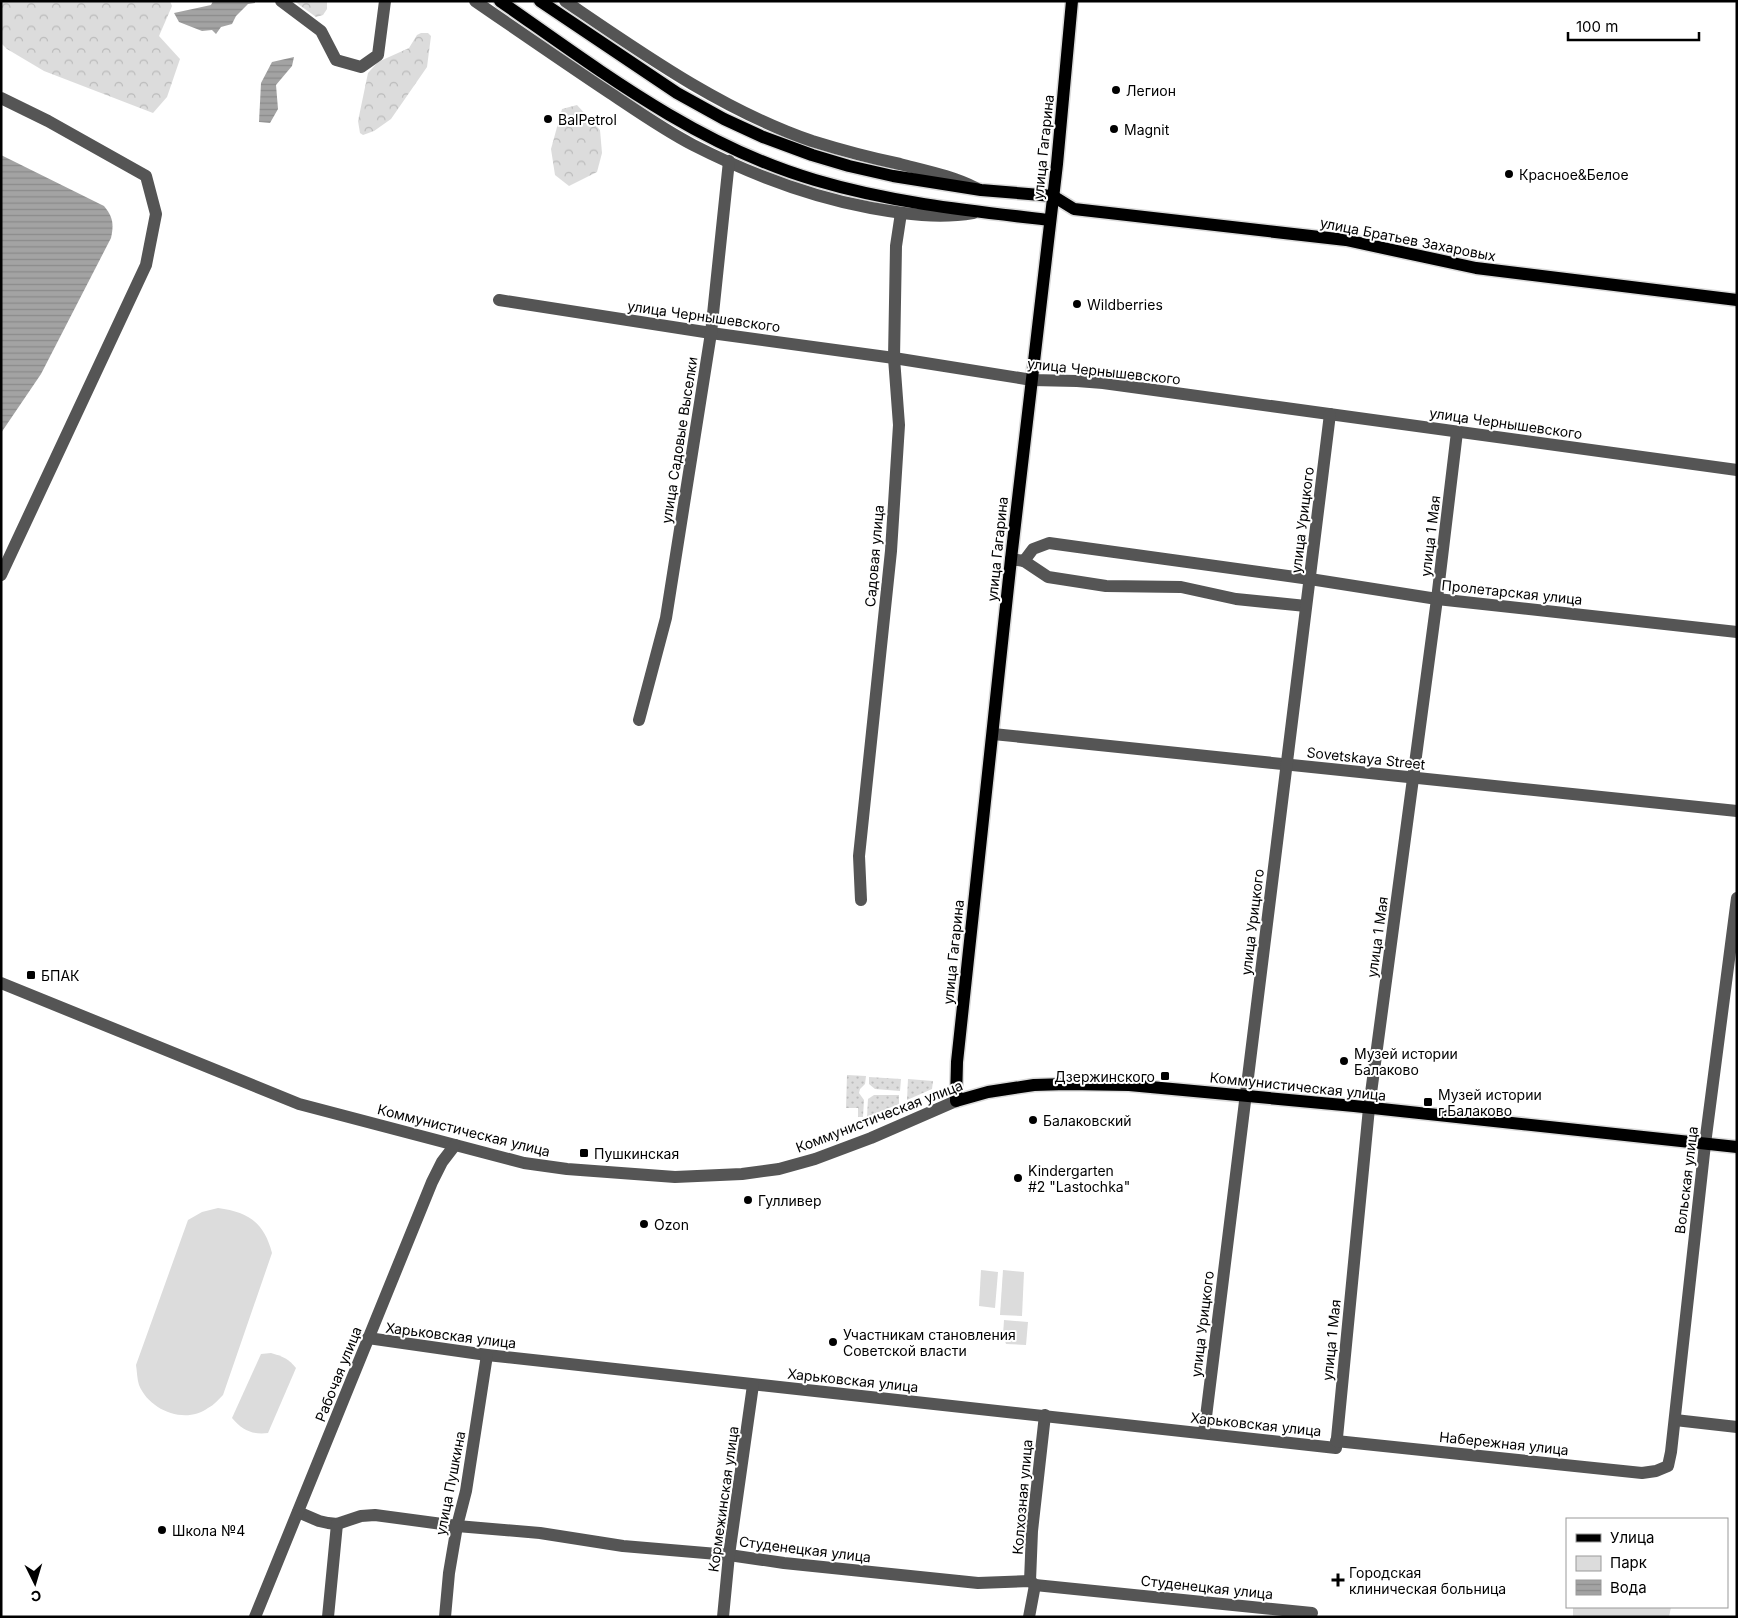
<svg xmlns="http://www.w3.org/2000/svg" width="1738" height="1618" viewBox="0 0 1738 1618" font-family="Inter,sans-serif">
  <defs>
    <pattern id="grass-dots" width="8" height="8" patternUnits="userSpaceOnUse" patternTransform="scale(1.25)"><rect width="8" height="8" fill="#dcdcdc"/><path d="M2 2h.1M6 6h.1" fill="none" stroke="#bbb" stroke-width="1.8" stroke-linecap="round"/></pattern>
    <pattern id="forest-crowns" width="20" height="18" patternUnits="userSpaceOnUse" patternTransform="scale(1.25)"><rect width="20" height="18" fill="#dcdcdc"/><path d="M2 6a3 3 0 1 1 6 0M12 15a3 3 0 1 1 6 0" fill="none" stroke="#bbb"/></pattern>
    <pattern id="water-rules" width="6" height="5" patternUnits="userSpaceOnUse" patternTransform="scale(1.25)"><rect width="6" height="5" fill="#a3a3a3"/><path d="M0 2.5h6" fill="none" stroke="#8b8b8b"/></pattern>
  </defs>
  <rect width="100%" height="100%" fill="#fff"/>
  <g fill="url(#grass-dots)">
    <path d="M847,1075L866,1076L865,1084L860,1089L859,1093L864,1100L863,1117H858V1108H846Z"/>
    <path d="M869,1077L901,1079L900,1091L875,1089L869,1084Z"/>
    <path d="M908,1079L933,1081L932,1089L907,1100Z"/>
    <path d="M874,1095H899V1104L867,1117L868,1099Z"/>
  </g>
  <g fill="url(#forest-crowns)">
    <path d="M1,1H170L172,6L159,36L180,59L167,97L153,113L44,71L7,49L1,43Z"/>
    <path d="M294,1H327V9L323,15L316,17Z"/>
    <path d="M421,33H428L431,36L427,67L391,119L374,131L363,135L360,133L358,121L368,73L378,62L409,48L417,35Z"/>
    <path d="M577,105L600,130L602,153L597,172L569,186L555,175L551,149L562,109Z"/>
  </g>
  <g fill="#dcdcdc">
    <path d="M218,1208C248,1212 264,1222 272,1253L223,1395C218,1400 214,1405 208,1408C185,1425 149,1410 139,1385C137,1379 137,1371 136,1365L188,1220L202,1212Z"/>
    <path d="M981,1270L998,1272L995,1308L979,1306Z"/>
    <path d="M1003,1270L1024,1272L1022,1316L1000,1315Z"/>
    <path d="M1004,1320L1028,1322L1026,1345L1006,1344L1003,1335Z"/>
    <path d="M271,1353C282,1356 289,1359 296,1368L268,1433C252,1435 242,1430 232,1418L261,1354Z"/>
    <path d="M1573,1607H1671L1669,1617H1573Z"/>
  </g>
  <g fill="url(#water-rules)">
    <path d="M213,1H255V3L248,4L236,16L232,24L221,27L216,34L212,30L202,31L179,22L174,13L211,5Z"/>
    <path d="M294,57L292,66L276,85L278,109L270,123L259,122L261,83L272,62Z"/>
    <path d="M1,155L104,206C113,217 114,224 111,238L41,374L1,433Z"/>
  </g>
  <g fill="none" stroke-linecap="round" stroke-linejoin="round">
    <defs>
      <g id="major">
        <path d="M500,1C599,70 698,146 815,180C892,203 971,211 1050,220"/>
        <path d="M540,1L677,93L724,119L763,137L812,155L849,166L893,176L981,190L1053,196L1074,209L1346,240L1476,268L1737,300"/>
        <path d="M1072,1L1057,164L1011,559L957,1062L956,1101L988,1092L1034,1085L1067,1084L1129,1085L1354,1106L1737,1147"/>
      </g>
    </defs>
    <use href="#major" stroke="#dbdbdb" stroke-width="15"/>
    <g stroke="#555" stroke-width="12">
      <path d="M281,1L321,31L336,60L361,67L378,55L385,1"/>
      <path d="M475,1C520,32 565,63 610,93C637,111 664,130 693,145C748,173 811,197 871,208C905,214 939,219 973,213"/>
      <path d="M565,1C643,54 722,110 812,141C841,150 871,158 900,164C927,171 952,176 976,188"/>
      <path d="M1,98L48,121L146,176L156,214L146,265L1,575"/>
      <path d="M499,300L711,333L894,358L1032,380L1077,381L1103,383L1737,470"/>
      <path d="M1011,559L1024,561L1033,549L1049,543L1310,579L1437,599L1737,632"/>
      <path d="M1024,561L1048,577L1106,586L1181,587L1236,599L1306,606"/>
      <path d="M639,720L666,618L711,333L729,161"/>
      <path d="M993,734L1737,811"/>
      <path d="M861,900L859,856L891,551L899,425L894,358L896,246L901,213"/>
      <path d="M1,983L299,1104L524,1163L567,1169L675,1177L742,1174L779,1169L815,1159L871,1138L956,1101"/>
      <path d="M368,1338L487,1355L1336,1448L1369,1108L1437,599L1457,432"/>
      <path d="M1675,1420L1737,1427"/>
      <path d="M1204,1433L1330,414"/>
      <path d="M1336,1441L1642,1473L1656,1471L1668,1466L1671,1452L1705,1144L1737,898"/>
      <path d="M298,1512L319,1521L328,1523L337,1524L361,1516L375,1515L457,1526L540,1533L623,1546L729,1555L784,1563L978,1583L1030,1581L1035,1585L1312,1613"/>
      <path d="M1030,1581L1032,1531L1045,1415"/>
      <path d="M255,1617L432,1182L442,1162L455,1145"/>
      <path d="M328,1617L337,1524"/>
      <path d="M445,1617L449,1573L457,1526L466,1491L487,1355"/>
      <path d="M723,1617L729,1555L753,1385"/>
      <path d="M1029,1617L1035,1585"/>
    </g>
    <use href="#major" stroke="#000" stroke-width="12"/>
  </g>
  <g fill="#000" stroke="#fff" stroke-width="2">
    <circle cx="1116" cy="90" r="5"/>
    <circle cx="548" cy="119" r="5"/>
    <circle cx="1114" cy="129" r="5"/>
    <circle cx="1509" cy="174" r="5"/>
    <circle cx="1077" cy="304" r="5"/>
    <rect x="26" y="970" width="10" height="10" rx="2.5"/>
    <circle cx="1344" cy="1061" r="5"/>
    <rect x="1160" y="1071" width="10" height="10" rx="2.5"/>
    <rect x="1423" y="1097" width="10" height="10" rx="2.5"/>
    <circle cx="1033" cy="1120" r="5"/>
    <rect x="579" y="1148" width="10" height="10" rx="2.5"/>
    <circle cx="1018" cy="1178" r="5"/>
    <circle cx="748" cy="1200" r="5"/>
    <circle cx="644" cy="1224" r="5"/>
    <circle cx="833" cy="1342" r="5"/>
    <circle cx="162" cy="1530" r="5"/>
    <path d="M1335.5 1572.5h5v5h5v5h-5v5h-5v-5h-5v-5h5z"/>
  </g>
  <g text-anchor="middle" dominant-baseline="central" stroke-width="4" stroke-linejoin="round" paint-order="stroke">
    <g font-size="14" fill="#000" stroke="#fff" text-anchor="start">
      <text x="1126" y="90">Легион</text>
      <text x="558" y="119">BalPetrol</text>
      <text x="1124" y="129">Magnit</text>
      <text x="1519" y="174">Красное&amp;Белое</text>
      <text x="1087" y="304">Wildberries</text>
      <text x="41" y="975">БПАК</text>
      <text x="1354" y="1053">Музей истории<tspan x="1354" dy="16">Балаково</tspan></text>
      <text x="1155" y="1076" text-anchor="end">Дзержинского</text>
      <text x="1438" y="1094">Музей истории<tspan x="1438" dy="16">г.Балаково</tspan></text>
      <text x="1043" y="1120">Балаковский</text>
      <text x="594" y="1153">Пушкинская</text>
      <text x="1028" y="1170">Kindergarten<tspan x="1028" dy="16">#2 "Lastochka"</tspan></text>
      <text x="758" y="1200">Гулливер</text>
      <text x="654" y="1224">Ozon</text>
      <text x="843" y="1334">Участникам становления<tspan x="843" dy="16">Советской власти</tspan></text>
      <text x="172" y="1530">Школа №4</text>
      <text x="1349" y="1572">Городская<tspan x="1349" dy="16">клиническая больница</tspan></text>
    </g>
    <g font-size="14" fill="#000" stroke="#fff">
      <text transform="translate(1043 147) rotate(-84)">улица Гагарина</text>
      <text transform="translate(1408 239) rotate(11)">улица Братьев Захаровых</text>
      <text transform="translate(704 316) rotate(8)">улица Чернышевского</text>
      <text transform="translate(1104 371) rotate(6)">улица Чернышевского</text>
      <text transform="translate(1506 423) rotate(8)">улица Чернышевского</text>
      <text transform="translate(679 440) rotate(-81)">улица Садовые Выселки</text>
      <text transform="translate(1302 520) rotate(-83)">улица Урицкого</text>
      <text transform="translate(1430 536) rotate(-83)">улица 1 Мая</text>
      <text transform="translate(997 549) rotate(-84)">улица Гагарина</text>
      <text transform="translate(874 556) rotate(-85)">Садовая улица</text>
      <text transform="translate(1512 592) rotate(6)">Пролетарская улица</text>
      <text transform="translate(1366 758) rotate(6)">Sovetskaya Street</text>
      <text transform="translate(1252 922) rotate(-83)">улица Урицкого</text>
      <text transform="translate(1377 937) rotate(-82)">улица 1 Мая</text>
      <text transform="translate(953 952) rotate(-84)">улица Гагарина</text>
      <text transform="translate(1298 1086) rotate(6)">Коммунистическая улица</text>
      <text transform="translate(879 1116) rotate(-21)">Коммунистическая улица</text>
      <text transform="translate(464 1130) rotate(14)">Коммунистическая улица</text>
      <text transform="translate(1686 1180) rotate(-83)">Вольская улица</text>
      <text transform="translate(1202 1324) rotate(-83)">улица Урицкого</text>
      <text transform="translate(451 1335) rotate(7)">Харьковская улица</text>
      <text transform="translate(1331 1340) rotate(-84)">улица 1 Мая</text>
      <text transform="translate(338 1374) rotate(-68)">Рабочая улица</text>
      <text transform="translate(853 1380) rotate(6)">Харьковская улица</text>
      <text transform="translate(1256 1424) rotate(6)">Харьковская улица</text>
      <text transform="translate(1504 1443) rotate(6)">Набережная улица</text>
      <text transform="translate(450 1483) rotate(-79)">улица Пушкина</text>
      <text transform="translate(1022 1497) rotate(-85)">Колхозная улица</text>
      <text transform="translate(723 1499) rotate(-82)">Кормежинская улица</text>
      <text transform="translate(805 1549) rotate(7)">Студенецкая улица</text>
      <text transform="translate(1207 1587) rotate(6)">Студенецкая улица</text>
    </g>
  </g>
  <rect width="1738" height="1618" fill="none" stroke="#000000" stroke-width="5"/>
  <rect x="1566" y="1518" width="162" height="90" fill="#ffffff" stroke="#999999"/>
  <rect x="1576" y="1534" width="25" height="8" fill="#000000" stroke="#999999"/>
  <text x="1610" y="1543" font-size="15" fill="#000000">Улица</text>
  <rect x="1576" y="1556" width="25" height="15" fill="#dcdcdc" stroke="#999999"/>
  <text x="1610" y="1568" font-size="15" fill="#000000">Парк</text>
  <rect x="1576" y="1580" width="25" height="15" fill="url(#water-rules)" stroke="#999999"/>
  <text x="1610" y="1593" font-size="15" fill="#000000">Вода</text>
  <g transform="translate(35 1583) rotate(175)" stroke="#ffffff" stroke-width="4" paint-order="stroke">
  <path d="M0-4L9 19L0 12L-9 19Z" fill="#000000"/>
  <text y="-8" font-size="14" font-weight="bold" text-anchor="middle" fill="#000000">С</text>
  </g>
  <path d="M1568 32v8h131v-8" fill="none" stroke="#000000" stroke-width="2.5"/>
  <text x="1576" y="32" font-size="15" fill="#000000" stroke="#ffffff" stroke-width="4" paint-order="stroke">100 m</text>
</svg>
